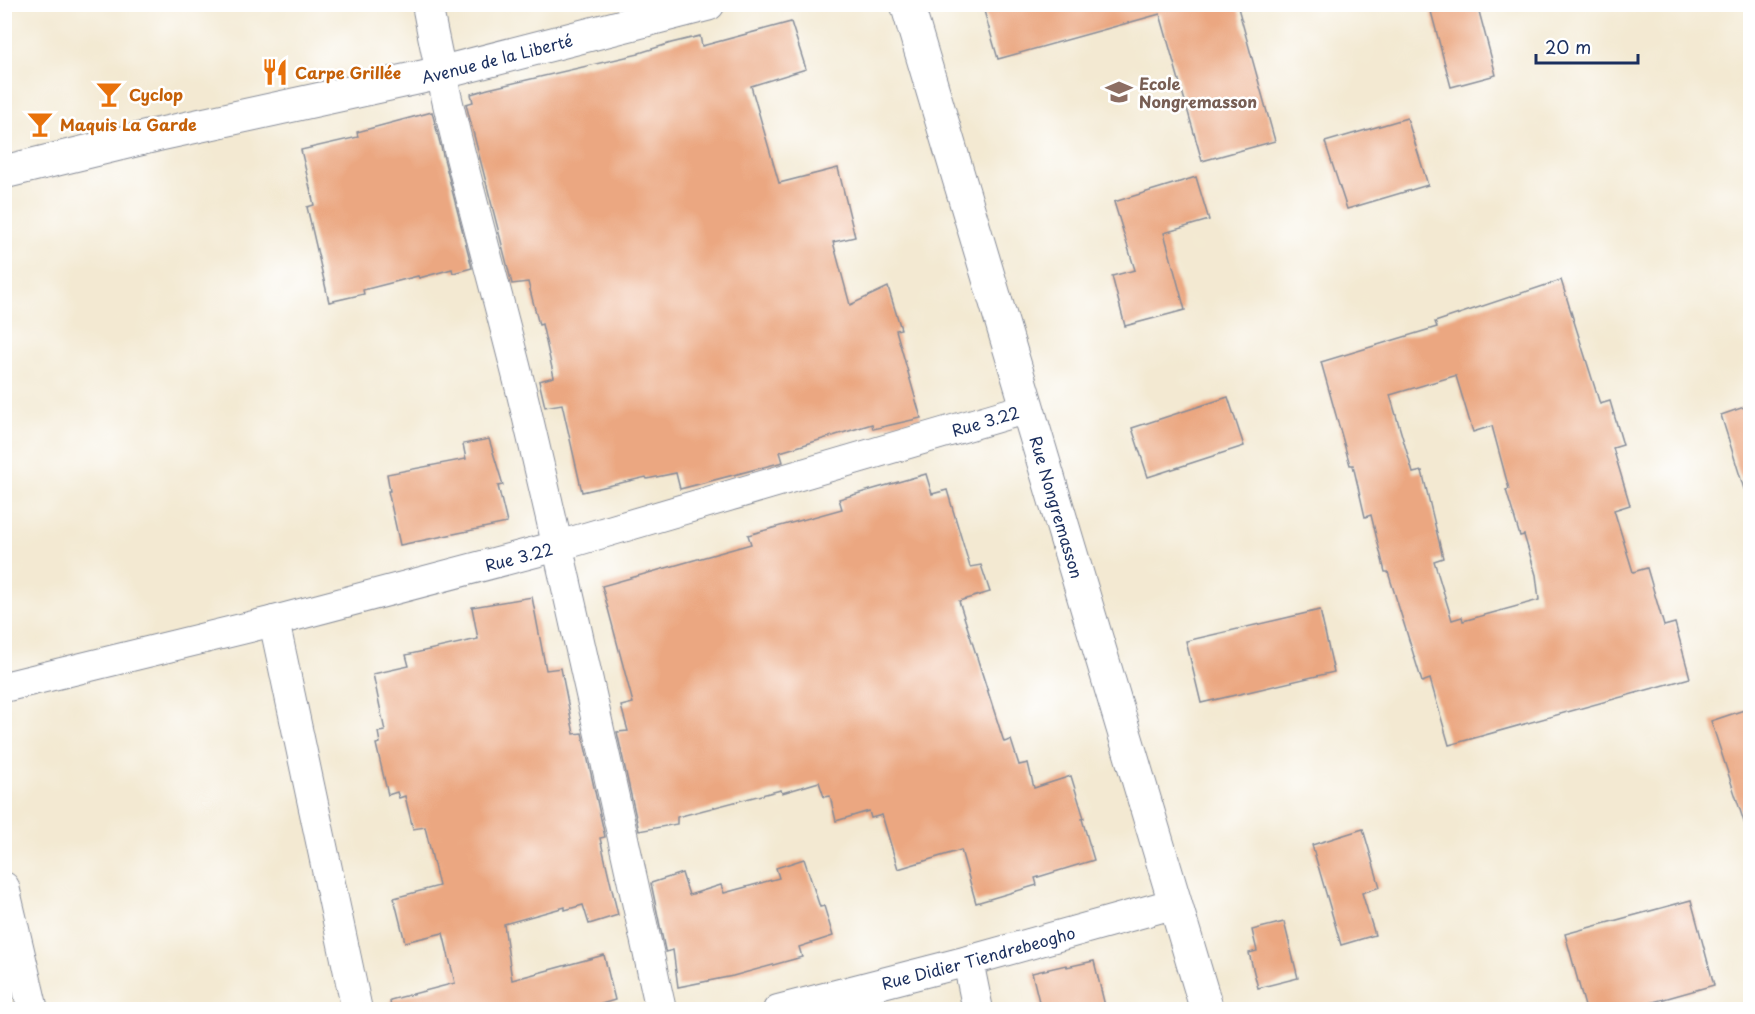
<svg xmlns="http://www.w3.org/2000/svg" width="1755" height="1014" viewBox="0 0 1755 1014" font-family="'Playpen Sans',sans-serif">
  <rect width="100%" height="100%" fill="#fff"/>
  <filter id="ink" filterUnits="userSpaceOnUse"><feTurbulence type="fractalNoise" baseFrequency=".0167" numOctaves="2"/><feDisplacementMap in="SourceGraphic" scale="12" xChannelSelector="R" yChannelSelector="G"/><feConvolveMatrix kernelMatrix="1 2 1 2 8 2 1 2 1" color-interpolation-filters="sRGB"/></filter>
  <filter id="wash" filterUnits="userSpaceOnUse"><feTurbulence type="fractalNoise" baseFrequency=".008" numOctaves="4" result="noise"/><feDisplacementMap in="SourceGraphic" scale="24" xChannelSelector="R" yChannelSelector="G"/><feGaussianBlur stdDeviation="1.35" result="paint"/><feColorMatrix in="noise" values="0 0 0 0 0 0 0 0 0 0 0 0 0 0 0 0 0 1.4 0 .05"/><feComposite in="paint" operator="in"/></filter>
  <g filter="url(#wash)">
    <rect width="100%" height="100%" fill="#f3e9d2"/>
    <g id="blocks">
      <g fill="#eba781" fill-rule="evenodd">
        <path d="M982,4H1237L1275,141L1202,161L1160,14L998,59Z"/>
        <path d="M1429,4H1477L1496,75L1451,87Z"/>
        <path d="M791,22L806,69L751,86L779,183L838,168L855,237L833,242L850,305L888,287L901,329L896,330L921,418L873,429L872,424L780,452L783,462L680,489L676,473L647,479L646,477L582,492L562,404L545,407L539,381L554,377L542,324L539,325L528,282L512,284L466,104L473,102L471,94L488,89L639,54V53L671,43L700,36L702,46Z"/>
        <path d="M432,112L472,268L453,273L452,269L419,278L418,276L363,290L364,294L329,302L307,207L314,205L301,150L358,137L357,132Z"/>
        <path d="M1407,118L1428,185L1347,209L1325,142Z"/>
        <path d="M1196,177L1209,220L1164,233L1185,310L1125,326L1112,276L1135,270L1114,202Z"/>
        <path d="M1561,280L1600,404L1610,401L1623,445L1613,448L1630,505L1614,510L1633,572L1647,568L1664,626L1675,623L1690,678L1449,745L1430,679L1422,682L1388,572H1385L1371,515L1365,517L1353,465H1350L1321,362L1437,327L1435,322ZM1454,376H1456L1473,432L1492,426L1509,489L1506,490L1520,536L1524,535L1536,575L1539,600L1463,621L1462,617L1452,620L1434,561L1443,558L1422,471L1413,473L1390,395Z"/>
        <path d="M1228,397L1244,446L1148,477L1132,428Z"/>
        <path d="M1750,405V488L1744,489L1721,415Z"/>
        <path d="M489,439L503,485L498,486L507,523L400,545L388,491H390L387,474L466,459L463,444Z"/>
        <path d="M926,474L932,494L947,490L970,567L981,565L990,592L959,601L1004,742L1011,740L1019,765L1028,763L1034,788L1071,776L1084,818L1082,819L1094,860L1035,878L1037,885L976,903L961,850L898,869L882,815L871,818L869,811L836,821L830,796L824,797L819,782L782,793L781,790L677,817V824L639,831L617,732L628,731L621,706L633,703L602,586L751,544L748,535L842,509L839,499Z"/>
        <path d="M532,597L546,670L561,668L574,734L582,733L605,837L600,838L618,915L589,924L583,905L565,910V907L504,924L512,980L604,955L615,1000L581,1010H391L390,1000L455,983L443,933L405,942L394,898L439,886L425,827L413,829L405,796L399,798L397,792L388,795L376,744L380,743L378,732L385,731L373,674L409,666L406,655L478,639L472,607Z"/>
        <path d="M1320,610L1334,672L1201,703L1186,641Z"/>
        <path d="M1750,708V824L1745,825L1711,721Z"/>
        <path d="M1363,829L1380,887L1362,893L1375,935L1341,945L1312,845Z"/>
        <path d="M804,859L820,907L824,906L833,936L799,947L802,957L733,976L678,987L673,950L666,952L665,950L651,883L682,873L689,895L721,885L724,893L779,878L776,868Z"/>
        <path d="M1691,900L1714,985L1625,1010H1586L1565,934Z"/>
        <path d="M1284,922L1298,978L1258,988L1249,953L1257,951L1252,930Z"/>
        <path d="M1094,961L1106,1010H1041L1032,973L1066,965L1067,967Z"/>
      </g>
    </g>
  </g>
  <g filter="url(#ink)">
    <use href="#blocks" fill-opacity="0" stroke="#878c98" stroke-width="1.5"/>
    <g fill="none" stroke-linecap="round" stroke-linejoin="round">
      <defs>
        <g id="street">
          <path d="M427,4C452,139 492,270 524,402C572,604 616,807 661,1010"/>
          <path d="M274,621L357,1010"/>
          <path id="s1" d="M4,687L274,621L558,546L1028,408"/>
          <path d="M4,887L33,1010"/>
          <path d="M968,961L978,1010"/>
          <path id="s2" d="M778,1010L968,961L1176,903"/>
        </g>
        <g id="secondary">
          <path id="s3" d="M907,4L1207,1010"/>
          <path id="s4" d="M4,172L156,135L440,73L708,4"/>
        </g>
      </defs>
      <use href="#street" stroke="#878c98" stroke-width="32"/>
      <use href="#secondary" stroke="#878c98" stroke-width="35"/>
      <use href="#street" stroke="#fff" stroke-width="30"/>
      <use href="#secondary" stroke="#fff" stroke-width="33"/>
    </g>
  </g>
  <defs>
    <symbol id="restaurant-bare" viewBox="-9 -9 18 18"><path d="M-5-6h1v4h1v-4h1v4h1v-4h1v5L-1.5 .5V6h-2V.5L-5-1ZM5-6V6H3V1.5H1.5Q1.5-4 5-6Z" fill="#e8710a" stroke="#fff" stroke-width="2.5" paint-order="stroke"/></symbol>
    <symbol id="school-bare" viewBox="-9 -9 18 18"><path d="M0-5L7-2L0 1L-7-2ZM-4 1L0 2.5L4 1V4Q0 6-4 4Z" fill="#8d6e63" stroke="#fff" stroke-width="2.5" paint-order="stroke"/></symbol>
    <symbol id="bar-bare" viewBox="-9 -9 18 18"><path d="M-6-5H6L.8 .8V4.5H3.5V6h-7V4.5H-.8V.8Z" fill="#e8710a" stroke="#fff" stroke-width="2.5" paint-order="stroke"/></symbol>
  </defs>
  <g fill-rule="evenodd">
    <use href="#restaurant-bare" x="256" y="53" width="38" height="38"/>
    <use href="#school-bare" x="1100" y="73" width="38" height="38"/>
    <use href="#bar-bare" x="90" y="75" width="38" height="38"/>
    <use href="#bar-bare" x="21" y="105" width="38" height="38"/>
  </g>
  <g text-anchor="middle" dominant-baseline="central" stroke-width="5" stroke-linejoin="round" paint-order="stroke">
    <g font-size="16" fill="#1b2f5e" stroke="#fff">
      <text stroke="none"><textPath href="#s4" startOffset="506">Avenue de la Liberté</textPath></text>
      <text stroke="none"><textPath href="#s1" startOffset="1017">Rue 3.22</textPath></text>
      <text stroke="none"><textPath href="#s3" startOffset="525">Rue Nongremasson</textPath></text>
      <text stroke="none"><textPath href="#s1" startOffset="531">Rue 3.22</textPath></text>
      <text stroke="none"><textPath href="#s2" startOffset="207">Rue Didier Tiendrebeogho</textPath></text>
    </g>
    <g font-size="16" font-weight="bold" fill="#c56008" stroke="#fff" text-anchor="start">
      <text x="295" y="72">Carpe Grillée</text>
      <text x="129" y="94">Cyclop</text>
      <text x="60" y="124">Maquis La Garde</text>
    </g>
    <g font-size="16" font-weight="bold" fill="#785e54" stroke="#fff" text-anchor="start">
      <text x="1139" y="83">Ecole<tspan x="1139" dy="18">Nongremasson</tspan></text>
    </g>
  </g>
  <rect width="1755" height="1014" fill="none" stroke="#fff" stroke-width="24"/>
  <path d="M1536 54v9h102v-9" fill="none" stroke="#1b2f5e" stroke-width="3"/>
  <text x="1545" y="54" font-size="18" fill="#1b2f5e" stroke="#ffffff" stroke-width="4.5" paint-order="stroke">20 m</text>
</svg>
